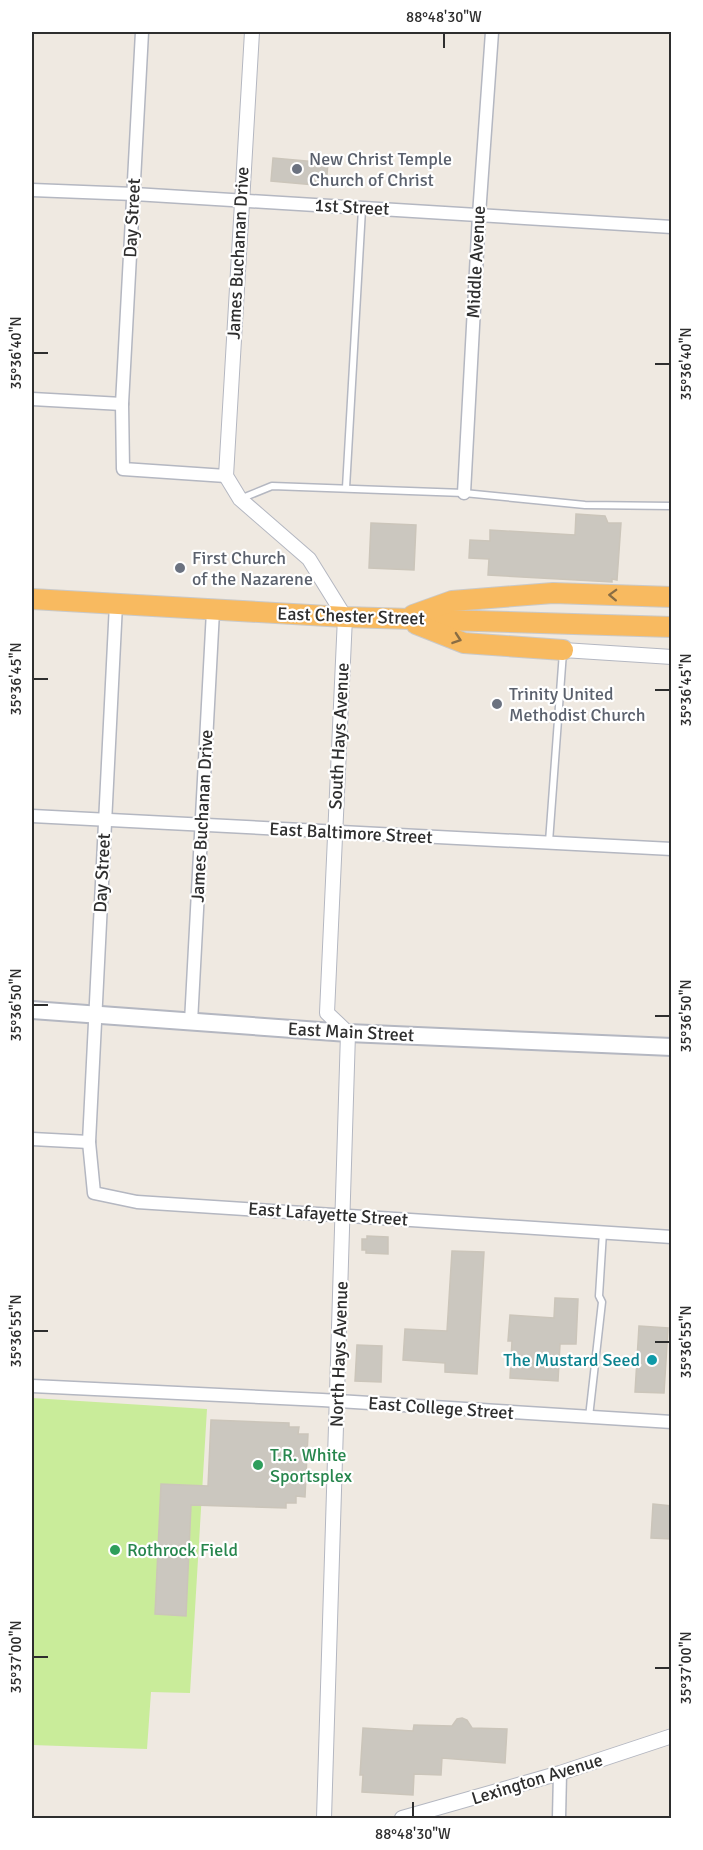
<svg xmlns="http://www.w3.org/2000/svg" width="703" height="1850" viewBox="0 0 703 1850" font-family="Signika,sans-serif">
  <rect width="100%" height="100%" fill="#efe9e1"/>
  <path fill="#c9ec9a" d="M32,1398L207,1409L190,1693L151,1692L147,1749L32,1745Z"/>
  <g fill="#cbc7bf" stroke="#cbc5ba" stroke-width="1.5">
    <path d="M273,158L328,163L326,186L271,181Z"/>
    <path d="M576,514L605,516L608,523H621L617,580L612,579V582L488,575L489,559L469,558L470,540L490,541V530L575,535Z"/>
    <path d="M371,523L416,525L414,570L369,568Z"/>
    <path d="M367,1236L388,1237V1254L366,1253V1250H362V1239H367Z"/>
    <path d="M452,1251L484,1252L477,1374L445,1372V1363L403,1360L405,1329L447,1331Z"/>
    <path d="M555,1298L578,1299L576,1344H560L558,1381L510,1378L512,1341H508L510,1315L554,1318Z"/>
    <path d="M639,1326L668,1328L664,1393L635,1392Z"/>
    <path d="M357,1345L382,1346L381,1382L355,1381Z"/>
    <path d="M211,1420L289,1423V1427H299L298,1434H308L305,1497L296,1496V1503H286V1508L191,1505L186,1616L155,1614L161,1484L208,1486Z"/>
    <path d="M653,1504L672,1506V1539L651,1538Z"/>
    <path d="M462,1718L467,1720L472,1728L507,1729L505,1763L442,1758L441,1775L414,1774L413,1795L362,1792L363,1775H360L363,1728L413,1731L414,1725L452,1726L457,1719Z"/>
  </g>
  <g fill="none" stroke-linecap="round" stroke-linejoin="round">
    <defs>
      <g id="service">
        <path d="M346,488L362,209"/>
        <path d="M240,499L272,486L464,493L585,505L672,506"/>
        <path d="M549,842L563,652"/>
        <path d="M589,1417L602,1302L599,1296L603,1232"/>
      </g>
      <g id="minor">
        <path d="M142,32L122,404L123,469L226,476"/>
        <path d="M32,190L134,194L672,227"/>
        <path d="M32,399L122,404"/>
        <path d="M464,493L479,215L492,32"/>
        <path d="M116,604L89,1142L94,1193L137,1202L672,1237"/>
        <path d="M32,816L672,849"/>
        <path d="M191,1022L213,611"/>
        <path d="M32,1139L89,1142"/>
        <path d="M32,1386L322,1400L672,1422"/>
        <path d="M559,1818L560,1773"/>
      </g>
      <g id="tertiary">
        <path d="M252,32L226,476L240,499L309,559L345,617L327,1013L348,1033L324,1818"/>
        <path d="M563,650L672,657"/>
        <path d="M402,1818L560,1773L672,1736"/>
      </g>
      <path id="secondary" d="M32,1010L348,1033L672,1047"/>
      <g id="trunk">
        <path d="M32,599L345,617L672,627"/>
        <path d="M413,615L452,601L553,593L672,597"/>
        <path d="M416,624L464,643L563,650"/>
      </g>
    </defs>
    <use href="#service" stroke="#b4b7c1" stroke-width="9"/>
    <use href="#minor" stroke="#b4b7c1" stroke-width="15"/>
    <use href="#tertiary" stroke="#b4b7c1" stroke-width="16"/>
    <use href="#secondary" stroke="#b4b7c1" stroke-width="20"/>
    <use href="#trunk" stroke="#c9c9c9" stroke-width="22"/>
    <use href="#service" stroke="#fff" stroke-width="6"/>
    <use href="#minor" stroke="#fff" stroke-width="12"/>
    <use href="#tertiary" stroke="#fff" stroke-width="14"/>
    <use href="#secondary" stroke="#fff" stroke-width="16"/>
    <use href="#trunk" stroke="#f8ba60" stroke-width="20"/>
  </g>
  <defs><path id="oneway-chevron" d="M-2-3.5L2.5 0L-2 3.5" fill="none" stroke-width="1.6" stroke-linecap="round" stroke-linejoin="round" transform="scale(1.5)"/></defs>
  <g stroke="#896d44">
    <use href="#oneway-chevron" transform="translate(613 595) rotate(-178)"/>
    <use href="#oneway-chevron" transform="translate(457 639) rotate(19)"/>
  </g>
  <path fill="none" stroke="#2e2e2e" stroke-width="2" d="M444,48V33M33,353H48M655,364H670M33,679H48M655,690H670M33,1005H48M655,1016H670M33,1331H48M655,1342H670M33,1657H48M655,1668H670M413,1817V1802"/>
  <g fill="#6b7280" stroke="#fff" stroke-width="2">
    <circle cx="297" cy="169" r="6"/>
    <circle cx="180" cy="568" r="6"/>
    <circle cx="497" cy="704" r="6"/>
  </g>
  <circle fill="#0f9aa8" stroke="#fff" stroke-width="2" cx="652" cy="1360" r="6"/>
  <g fill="#2e9e5b" stroke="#fff" stroke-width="2">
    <circle cx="258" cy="1465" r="6"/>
    <circle cx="115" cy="1550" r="6"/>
  </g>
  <g text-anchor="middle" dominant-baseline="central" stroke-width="4.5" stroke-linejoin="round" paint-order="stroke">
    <g font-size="18" fill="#5b616d" stroke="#fff" text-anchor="start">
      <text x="309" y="159">New Christ Temple<tspan x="309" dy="21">Church of Christ</tspan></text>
      <text x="192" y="558">First Church<tspan x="192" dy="21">of the Nazarene</tspan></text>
      <text x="509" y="694">Trinity United<tspan x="509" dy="21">Methodist Church</tspan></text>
    </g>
    <g font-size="18" fill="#2e2e2e" stroke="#fff">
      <text transform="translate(352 207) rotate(3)">1st Street</text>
      <text transform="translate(132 218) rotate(-87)">Day Street</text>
      <text transform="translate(238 253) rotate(-87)">James Buchanan Drive</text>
      <text transform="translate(476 262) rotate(-87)">Middle Avenue</text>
      <text transform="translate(351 616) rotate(2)">East Chester Street</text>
      <text transform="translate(339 736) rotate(-87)">South Hays Avenue</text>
      <text transform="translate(202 816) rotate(-87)">James Buchanan Drive</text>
      <text transform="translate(351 833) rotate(3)">East Baltimore Street</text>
      <text transform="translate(102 873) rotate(-87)">Day Street</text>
      <text transform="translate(351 1032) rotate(3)">East Main Street</text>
      <text transform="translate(328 1214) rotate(4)">East Lafayette Street</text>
      <text transform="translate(339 1354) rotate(-88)">North Hays Avenue</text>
      <text transform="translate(441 1408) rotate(4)">East College Street</text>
      <text transform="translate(537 1779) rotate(-17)">Lexington Avenue</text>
    </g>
    <g font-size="18" fill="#0d838f" stroke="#fff" text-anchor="end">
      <text x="640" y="1360">The Mustard Seed</text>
    </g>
    <g font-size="18" fill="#27864d" stroke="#fff" text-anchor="start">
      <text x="270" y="1455">T.R. White<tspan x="270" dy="21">Sportsplex</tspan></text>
      <text x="127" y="1550">Rothrock Field</text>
    </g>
  </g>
  <rect width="703" height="1850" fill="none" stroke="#ffffff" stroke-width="66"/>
  <rect x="33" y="33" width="637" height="1784" fill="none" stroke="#2e2e2e" stroke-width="2"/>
  <g font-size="15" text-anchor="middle" fill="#2e2e2e">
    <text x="444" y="22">88°48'30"W</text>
    <text transform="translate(16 353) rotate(-90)" y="5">35°36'40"N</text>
    <text transform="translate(686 364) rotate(-90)" y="5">35°36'40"N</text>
    <text transform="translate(16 679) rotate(-90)" y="5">35°36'45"N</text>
    <text transform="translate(686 690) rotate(-90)" y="5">35°36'45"N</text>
    <text transform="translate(16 1005) rotate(-90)" y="5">35°36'50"N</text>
    <text transform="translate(686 1016) rotate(-90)" y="5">35°36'50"N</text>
    <text transform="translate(16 1331) rotate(-90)" y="5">35°36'55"N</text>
    <text transform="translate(686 1342) rotate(-90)" y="5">35°36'55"N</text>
    <text transform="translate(16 1657) rotate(-90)" y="5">35°37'00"N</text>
    <text transform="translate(686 1668) rotate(-90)" y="5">35°37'00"N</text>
    <text x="413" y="1839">88°48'30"W</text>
  </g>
</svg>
